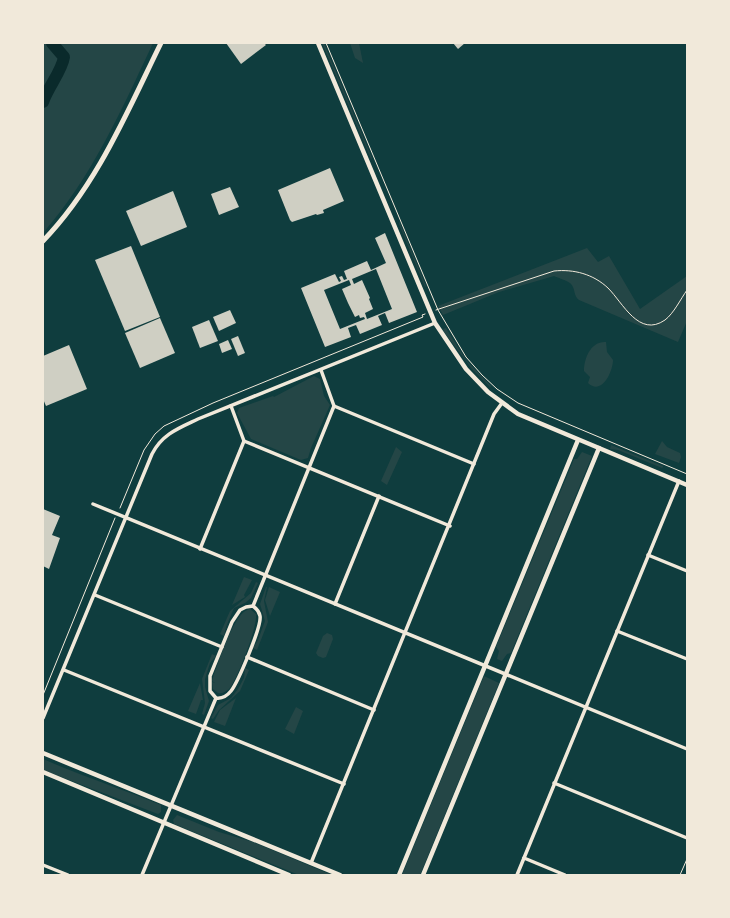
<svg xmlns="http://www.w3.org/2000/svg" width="730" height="918" viewBox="0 0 730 918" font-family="'PT Sans Narrow',sans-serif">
  <rect width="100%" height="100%" fill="#0f3d3e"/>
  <g fill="#244646">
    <path d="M43,43H153C122,109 92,177 43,233Z"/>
    <path d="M322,43H324L372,158L371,159Z"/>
    <path d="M350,43H359L363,63L355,58Z"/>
    <path d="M399,221L426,286L425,287L399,224Z"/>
    <path d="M587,248L598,262L609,256L640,309L687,276V321L678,342L579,300C573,296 576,288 570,283C566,280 558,278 554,276L499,292L443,315L438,306Z"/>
    <path d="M446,328L466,360L491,386L490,387L472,369L444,332L443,329Z"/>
    <path d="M606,342L607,352L613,360C613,371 602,396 588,383L590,377L584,371C584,358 591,341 606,342Z"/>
    <path d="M314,376L320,379L324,396L330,405L311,448L308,458L301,460L251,439L237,413L239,408L273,396L274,397Z"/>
    <path d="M662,441L667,447L680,453L681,457L679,463L655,454Z"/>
    <path d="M611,445L663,466V467L662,468L618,450L610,449Z"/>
    <path d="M396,447L402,452L387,485L381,481Z"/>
    <path d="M582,452L592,456L511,653L507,654L502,661L497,659L499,651L496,647L574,459H577Z"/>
    <path d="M244,577L252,580L244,595L245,597L232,605Z"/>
    <path d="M256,582L258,583L251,598L245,603L234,608L226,627L224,636L220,634L230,611L251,593Z"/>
    <path d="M266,587H267L264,601L268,622L257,650L253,648L258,640L265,621L260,604Z"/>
    <path d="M269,587L280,592L270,616L265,600Z"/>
    <path d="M250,609L256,614C258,626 237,680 229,689C225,692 222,694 218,693L213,689L212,682L215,683L212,681L214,674C220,660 234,611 250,609Z"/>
    <path d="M327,633L332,635L333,639L326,657L323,658L318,656L316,653L323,636Z"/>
    <path d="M212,654L216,656L210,663L205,679V687L209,701L204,715L202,714L205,703L202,679Z"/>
    <path d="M245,668L249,670L240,691L219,710L213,719L211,718L218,705L231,698L238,689L244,678Z"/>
    <path d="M484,676L499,683L420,875H402Z"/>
    <path d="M200,683L203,700H201L196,714L188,711Z"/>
    <path d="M236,698L225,726L214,722L220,710Z"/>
    <path d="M296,707L303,711L294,734L285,729Z"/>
    <path d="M43,759C82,776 122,789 161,805V812L158,814L43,770Z"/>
    <path d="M177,815L219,832L253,842L332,875H299L174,824L173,820Z"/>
  </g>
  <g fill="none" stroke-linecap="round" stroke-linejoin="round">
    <path stroke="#0a2a2b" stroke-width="12" d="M43,102C48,87 62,71 64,57L52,43"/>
  </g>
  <g fill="#cfcfc3" fill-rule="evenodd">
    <path d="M226,43H264L266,45L241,64Z"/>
    <path d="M453,43H465L458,49Z"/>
    <path d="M330,168L344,201L323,210L324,213L317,215L316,214L292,222L290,220L278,190Z"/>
    <path d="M230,187L239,207L219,215L211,194Z"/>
    <path d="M173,191L187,227L141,246L126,211Z"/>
    <path d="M385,233L417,312L389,323L385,313L378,316L382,325L360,334L356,325L348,328L351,337L325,347L301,288L335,274L339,282L341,281L339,277L342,276L344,280L347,279L344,271L367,261L371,270L386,263L375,238ZM376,269L392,309L367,319L365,313L373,309L369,299L370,298L362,280L354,284L352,279ZM349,280L351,285L342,289L348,303L355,317L359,315L360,318L364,317L365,319L340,329L324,290Z"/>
    <path d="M131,246L160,317L125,331L95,260Z"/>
    <path d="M230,310L236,323L219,331L213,317Z"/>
    <path d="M160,318L175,353L140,368L125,333Z"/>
    <path d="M209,320L218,341L200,348L192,327Z"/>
    <path d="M238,336L245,353L238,356L231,339Z"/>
    <path d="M228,340L232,349L222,353L219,344Z"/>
    <path d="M69,345L87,389L46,406L43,399V356Z"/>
    <path d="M43,509L60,516L52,535L60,538L49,569L43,566Z"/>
  </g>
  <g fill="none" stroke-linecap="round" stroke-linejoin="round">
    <g stroke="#f1e9da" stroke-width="1">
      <path d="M326,43L438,310L466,357L482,375L497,389L518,403L687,474"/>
      <path d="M436,310L554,271C574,269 593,274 608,288C623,303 639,338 665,320C674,313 680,300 687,290"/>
      <path d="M120,508L144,450L155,434L164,426L213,403L423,317L422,315L425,314"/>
      <path d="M43,695L115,518"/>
      <path d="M680,875L687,859"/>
    </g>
    <g stroke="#f1e9da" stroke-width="3.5">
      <path d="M334,406L474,464"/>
      <path d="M244,441L450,526"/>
      <path d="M93,504L687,749"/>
      <path d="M200,549L244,441L231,406"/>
      <path d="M648,555L687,571"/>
      <path d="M95,595L222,647"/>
      <path d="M335,604L379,496"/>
      <path d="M253,606L334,406L321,370"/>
      <path d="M253,606C257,609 259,611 260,616C262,626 238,682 231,691C227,696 223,699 216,698L210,691V676L232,622L240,610L246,607Z"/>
      <path d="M617,631L687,659"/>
      <path d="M247,657L374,710"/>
      <path d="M64,670L344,784"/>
      <path d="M43,718L152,454C162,434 179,428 198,419L435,323"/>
      <path d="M554,783L687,838"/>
      <path d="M524,858L565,875"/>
      <path d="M311,863L494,414L502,403"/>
      <path d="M43,865L68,875"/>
      <path d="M142,875L216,698"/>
      <path d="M517,875L679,481"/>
    </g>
    <g stroke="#f1e9da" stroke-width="4.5">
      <path d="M318,43L435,323L466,369L488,392L518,414L687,485"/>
      <path d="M43,753L340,875"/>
      <path d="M43,772L289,875"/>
      <path d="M399,875L578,440"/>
      <path d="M423,875L599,448"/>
    </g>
    <path stroke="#f1e9da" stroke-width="5" d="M43,241C97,185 127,112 161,43"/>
  </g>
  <rect width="730" height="918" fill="none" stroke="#f1e9da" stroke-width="88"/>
</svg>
